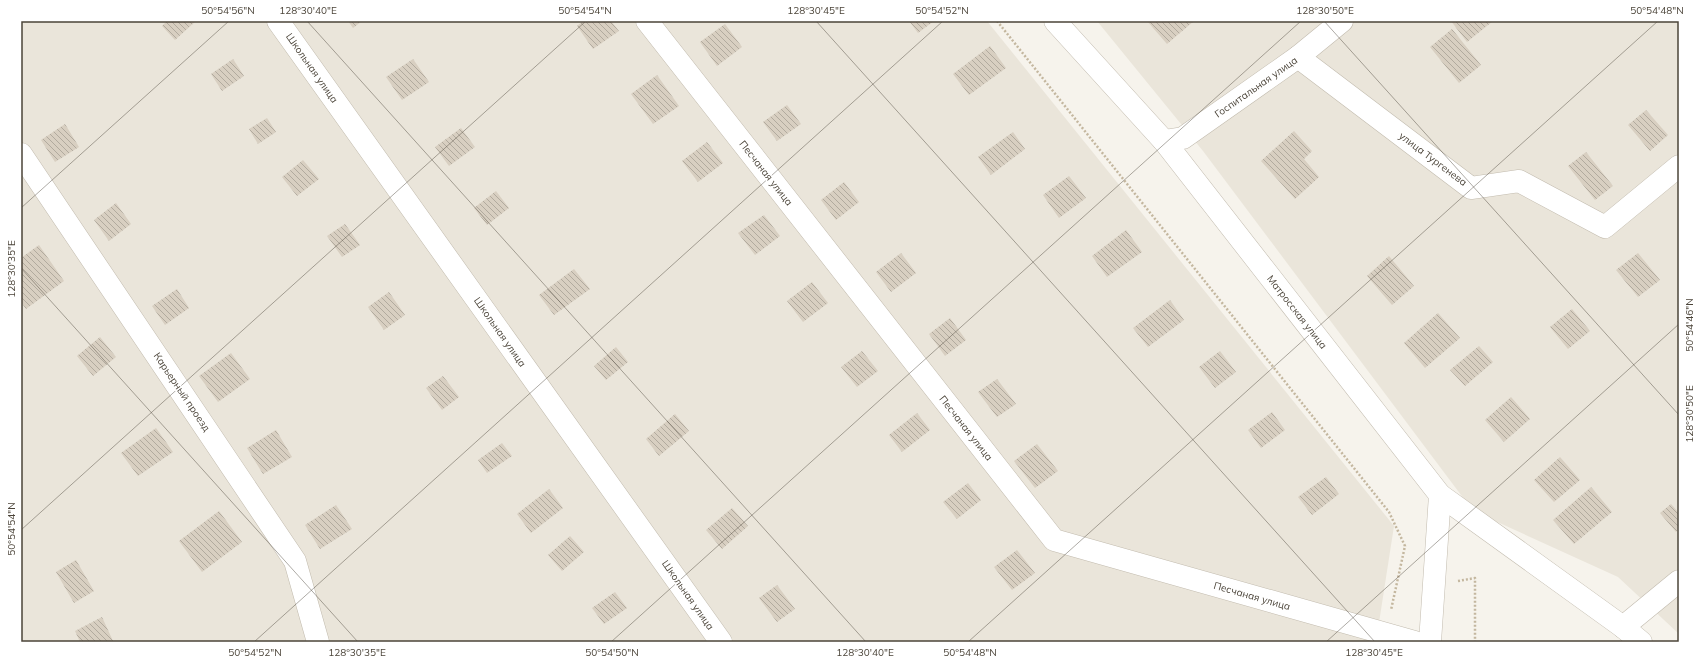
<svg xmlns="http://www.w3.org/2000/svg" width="1700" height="663" viewBox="0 0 1700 663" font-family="Mulish,sans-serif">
  <defs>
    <pattern id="building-back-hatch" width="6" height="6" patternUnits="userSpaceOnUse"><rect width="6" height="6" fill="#d8cfc1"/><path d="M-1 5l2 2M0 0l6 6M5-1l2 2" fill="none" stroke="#b1aa9e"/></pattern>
  </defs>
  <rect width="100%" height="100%" fill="#f6f3ec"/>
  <g fill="#eae5da">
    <path d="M21,21H987L1394,526L1376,642H21Z"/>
    <path d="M1097,21H1679V634L1618,577L1473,511L1203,151Z"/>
  </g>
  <g fill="url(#building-back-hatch)">
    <path d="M167,21H196L175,40L162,26Z"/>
    <path d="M348,21H362L353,28Z"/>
    <path d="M583,21H611L619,31L593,49L577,26Z"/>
    <path d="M909,21H934L918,33Z"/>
    <path d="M1147,21H1194L1167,44Z"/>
    <path d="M1451,21H1493L1467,42Z"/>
    <path d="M725,24L742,47L717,66L700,42Z"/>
    <path d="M1452,29L1481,65L1459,83L1430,47Z"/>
    <path d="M990,46L1006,68L969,95L953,74Z"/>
    <path d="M233,59L244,76L222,91L211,74Z"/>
    <path d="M413,59L429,82L402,100L386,77Z"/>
    <path d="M657,75L679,106L653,124L631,94Z"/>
    <path d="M787,105L801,124L777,141L763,122Z"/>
    <path d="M1646,110L1668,135L1650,151L1628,125Z"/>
    <path d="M267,118L276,132L258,144L249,129Z"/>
    <path d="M65,124L79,147L55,162L41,140Z"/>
    <path d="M461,128L475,147L449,166L435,147Z"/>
    <path d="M1294,131L1312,151L1304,159L1319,177L1295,199L1261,161Z"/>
    <path d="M1013,132L1025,149L991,175L978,157Z"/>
    <path d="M707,142L723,163L698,182L682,161Z"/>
    <path d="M1586,152L1613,186L1595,200L1568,166Z"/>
    <path d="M303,160L319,179L297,196L282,177Z"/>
    <path d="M1069,176L1086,198L1059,218L1043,195Z"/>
    <path d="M844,182L859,202L836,220L821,200Z"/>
    <path d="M496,191L509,208L487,225L474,208Z"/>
    <path d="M116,203L131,224L109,241L94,220Z"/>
    <path d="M764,215L780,236L755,255L738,233Z"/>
    <path d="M345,224L360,245L342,257L327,236Z"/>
    <path d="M1126,230L1142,252L1107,277L1092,256Z"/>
    <path d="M39,245L64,281L26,309L21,302V258Z"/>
    <path d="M901,253L916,273L891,292L876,272Z"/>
    <path d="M1638,253L1660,280L1638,297L1616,270Z"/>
    <path d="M1389,256L1414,286L1392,305L1367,276Z"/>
    <path d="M574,269L590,289L554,315L539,295Z"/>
    <path d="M812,282L828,303L803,322L787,301Z"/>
    <path d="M177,289L189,308L165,325L152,306Z"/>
    <path d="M389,292L405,315L384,330L368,307Z"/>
    <path d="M1170,300L1184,320L1148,347L1133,328Z"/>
    <path d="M1572,309L1590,331L1568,349L1550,327Z"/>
    <path d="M1438,313L1460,338L1425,368L1404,343Z"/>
    <path d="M950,318L966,340L945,356L929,334Z"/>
    <path d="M100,337L116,357L93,376L77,356Z"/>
    <path d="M1479,346L1493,362L1465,386L1450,370Z"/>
    <path d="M616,347L628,362L606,380L594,366Z"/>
    <path d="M862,351L878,371L857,387L841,367Z"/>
    <path d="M1220,351L1236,372L1215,388L1199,367Z"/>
    <path d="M231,353L250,379L218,402L199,376Z"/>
    <path d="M443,376L459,397L442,410L426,388Z"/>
    <path d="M997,379L1016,404L997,417L978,392Z"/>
    <path d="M1511,397L1530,419L1504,442L1485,420Z"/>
    <path d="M1272,412L1285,430L1261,448L1248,430Z"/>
    <path d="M917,413L930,430L902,452L889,435Z"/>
    <path d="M675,414L689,431L659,456L646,439Z"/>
    <path d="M156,428L173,452L138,476L121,453Z"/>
    <path d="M276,430L292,457L263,474L247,448Z"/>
    <path d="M502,443L512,456L487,473L478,460Z"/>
    <path d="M1037,444L1058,471L1035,488L1014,461Z"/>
    <path d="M1560,457L1580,480L1554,502L1534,480Z"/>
    <path d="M1326,477L1339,494L1312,515L1298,497Z"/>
    <path d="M968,483L981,500L957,519L943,502Z"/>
    <path d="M1591,487L1612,512L1574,544L1553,520Z"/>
    <path d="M549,489L563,508L531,533L517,514Z"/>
    <path d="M1671,504L1679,513V529L1676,532L1660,513Z"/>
    <path d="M336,505L352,529L320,549L305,525Z"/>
    <path d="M732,508L748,526L722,549L706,530Z"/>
    <path d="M219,511L242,542L202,572L179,541Z"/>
    <path d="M570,536L584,552L562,571L548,555Z"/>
    <path d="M1017,550L1035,573L1012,590L994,567Z"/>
    <path d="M76,560L94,591L74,603L56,572Z"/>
    <path d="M777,585L795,609L777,622L759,598Z"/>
    <path d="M615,592L627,608L604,624L592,608Z"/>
    <path d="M102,617L113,641L80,642L75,631Z"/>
  </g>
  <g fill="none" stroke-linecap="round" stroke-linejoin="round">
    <defs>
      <g id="minor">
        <path d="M278,21L721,642"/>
        <path d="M647,21L1054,540L1415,642"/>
        <path d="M1055,21L1164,141L1440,495L1430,642"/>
        <path d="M1298,57L1471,188L1519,181L1605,227L1679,166"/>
        <path d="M1164,141L1183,138L1298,57L1342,21"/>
        <path d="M21,154L295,561L318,642"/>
        <path d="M1440,495L1623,627L1641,642"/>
        <path d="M1623,627L1679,581"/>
      </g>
    </defs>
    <use href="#minor" stroke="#c2bbae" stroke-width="23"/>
    <g stroke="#c4b79f" stroke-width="2.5" stroke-dasharray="2 2" stroke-linecap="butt">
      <path d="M997,21L1389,512L1405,546L1391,610"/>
      <path d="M1458,581L1475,578V642"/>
    </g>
    <use href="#minor" stroke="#fff" stroke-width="22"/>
  </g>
  <path fill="none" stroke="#4b4439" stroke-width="1" stroke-opacity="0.45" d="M307,21L866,642M816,21L1375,642M1324,21L1679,415M21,208L229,21M21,268L358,642M21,530L586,21M254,642L943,21M611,642L1301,21M968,642L1658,21M1326,642L1679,324"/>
  <g text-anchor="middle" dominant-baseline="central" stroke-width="3" stroke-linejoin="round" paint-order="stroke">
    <g font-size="10" fill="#4b4439" stroke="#fff">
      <text transform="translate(312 68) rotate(55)">Школьная улица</text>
      <text transform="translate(1256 87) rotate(-35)">Госпитальная улица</text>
      <text transform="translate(1433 159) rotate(37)">улица Тургенева</text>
      <text transform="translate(766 173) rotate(52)">Песчаная улица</text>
      <text transform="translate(1297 312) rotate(52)">Матросская улица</text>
      <text transform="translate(500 332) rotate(55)">Школьная улица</text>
      <text transform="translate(182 392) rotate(56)">Карьерный проезд</text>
      <text transform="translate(966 428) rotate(52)">Песчаная улица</text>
      <text transform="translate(688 595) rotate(55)">Школьная улица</text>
      <text transform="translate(1252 596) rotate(16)">Песчаная улица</text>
    </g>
  </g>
  <rect width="1700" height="663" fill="none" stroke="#ffffff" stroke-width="44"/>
  <rect x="22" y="22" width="1656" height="619" fill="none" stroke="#4b4439" stroke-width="1.5"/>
  <g font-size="10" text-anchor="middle" fill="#4b4439">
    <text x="228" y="14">50°54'56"N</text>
    <text x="308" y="14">128°30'40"E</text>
    <text x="585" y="14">50°54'54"N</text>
    <text x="816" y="14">128°30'45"E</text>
    <text x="942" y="14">50°54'52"N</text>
    <text x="1325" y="14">128°30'50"E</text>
    <text x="1657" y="14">50°54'48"N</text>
    <text transform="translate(11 269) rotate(-90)" y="4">128°30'35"E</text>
    <text transform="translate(1689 325) rotate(-90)" y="4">50°54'46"N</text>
    <text transform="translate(1689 414) rotate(-90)" y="4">128°30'50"E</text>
    <text transform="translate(11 529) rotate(-90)" y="4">50°54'54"N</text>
    <text x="255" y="656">50°54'52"N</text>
    <text x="357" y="656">128°30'35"E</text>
    <text x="612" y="656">50°54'50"N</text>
    <text x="865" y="656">128°30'40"E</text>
    <text x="970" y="656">50°54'48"N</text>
    <text x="1374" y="656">128°30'45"E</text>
  </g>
</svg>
